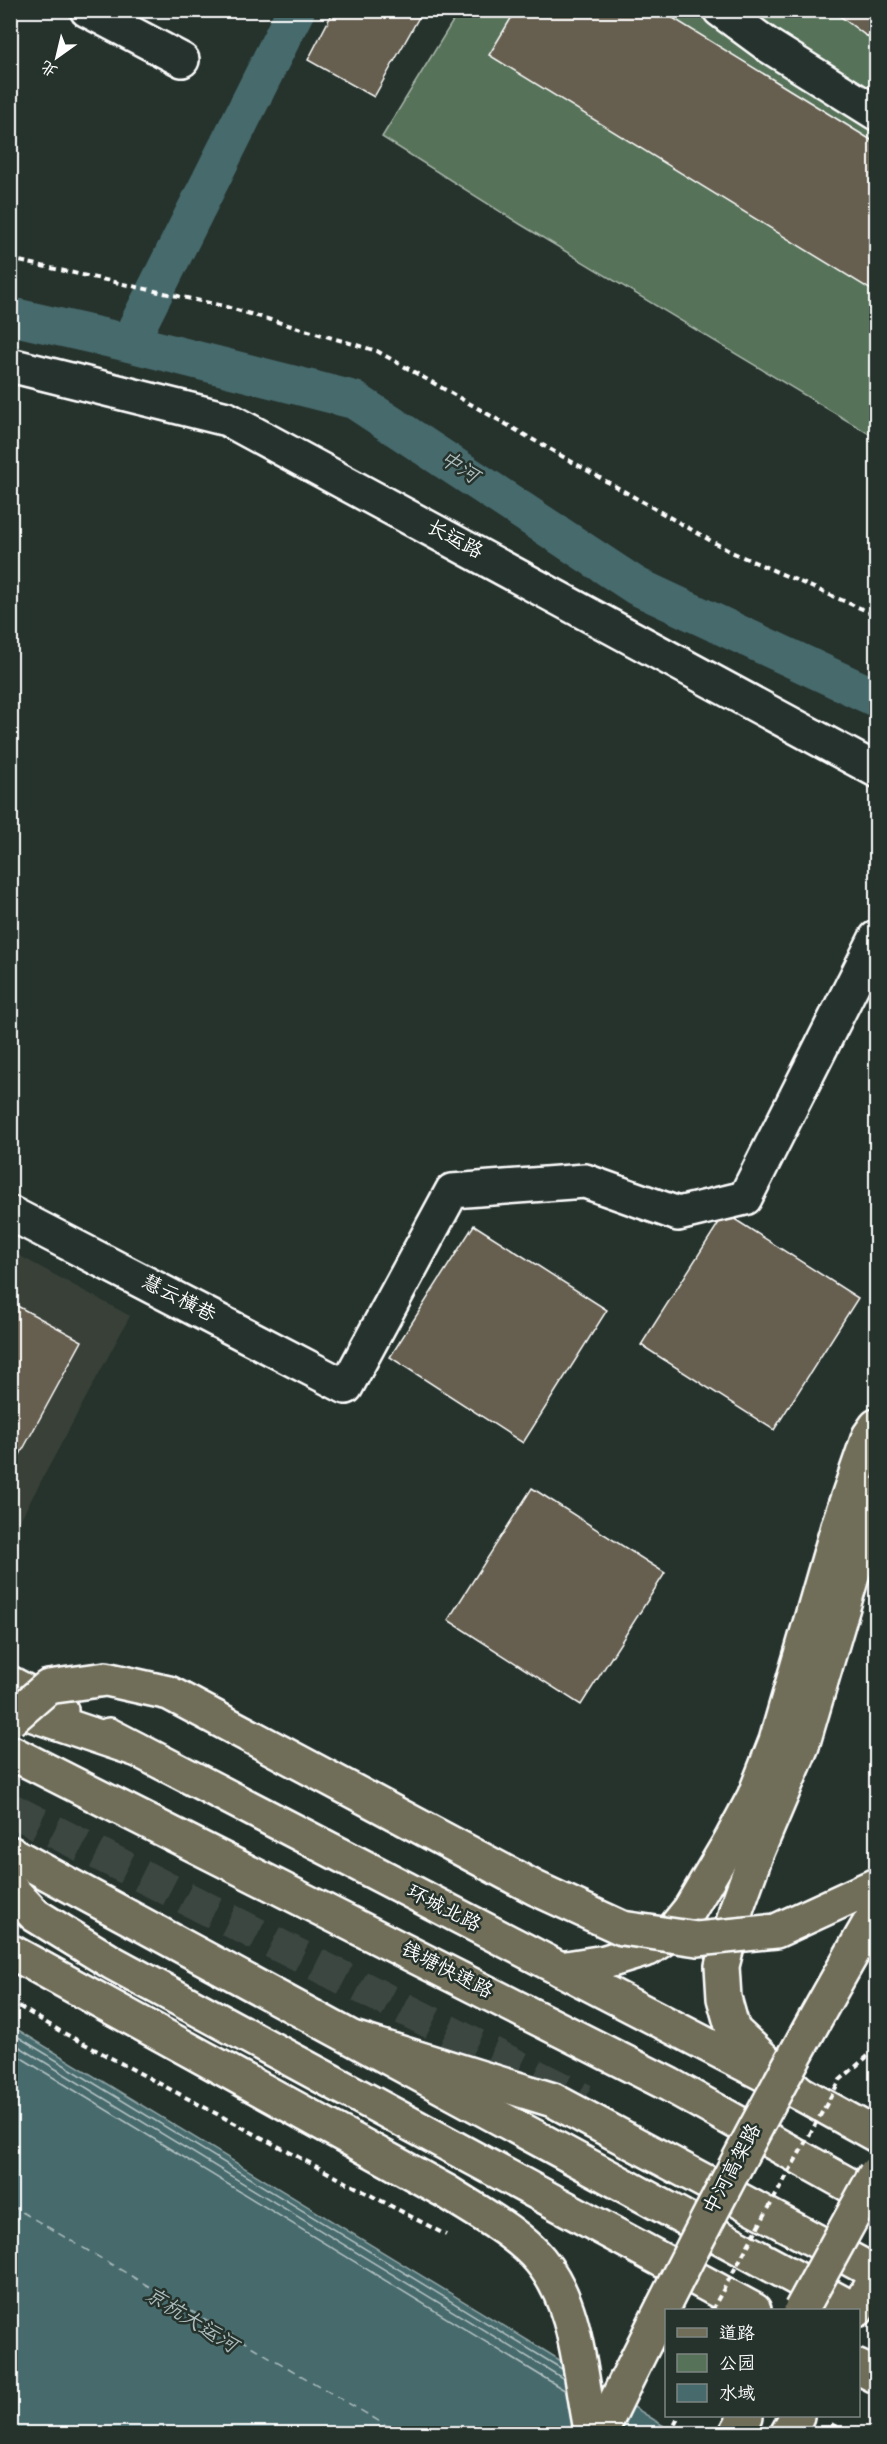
<svg xmlns="http://www.w3.org/2000/svg" width="887" height="2444" viewBox="0 0 887 2444" font-family="Dekko,'LXGW WenKai TC',sans-serif">
  <rect width="100%" height="100%" fill="#26332d"/>
  <filter id="ink" filterUnits="userSpaceOnUse"><feTurbulence type="fractalNoise" baseFrequency=".0167" numOctaves="2"/><feDisplacementMap in="SourceGraphic" scale="12" xChannelSelector="R" yChannelSelector="G"/><feConvolveMatrix kernelMatrix="1 2 1 2 8 2 1 2 1" color-interpolation-filters="sRGB"/></filter>
  <g filter="url(#ink)">
    <path fill="#394037" d="M11,1251L130,1316L11,1537Z"/>
    <path fill="#567259" stroke="#aab8ac" stroke-width="1.5" d="M459,11H876V438L520,224L382,137Z"/>
    <path fill="#476a6c" stroke="#91a6a7" stroke-width="1.5" d="M10,2025L550,2354L675,2433H11Z"/>
    <g fill="none" stroke-linecap="round" stroke-linejoin="round">
      <g stroke="#b5c3c4" stroke-width="1.5">
        <path d="M10,2032L562,2369"/>
        <path d="M10,2041L564,2379"/>
        <path d="M10,2051L566,2391"/>
      </g>
      <g stroke="#476a6c" stroke-width="38">
        <path d="M10,316L129,343L354,400L636,586L876,698"/>
        <path d="M129,343L296,10"/>
      </g>
      <path stroke="#acbcbd" stroke-width="1.5" stroke-dasharray="8 6" stroke-linecap="butt" d="M10,2205L401,2434"/>
    </g>
    <g fill="#665f4f" stroke="#fff" stroke-width="1.5">
      <path d="M334,10H423L374,97L308,60Z"/>
      <path d="M516,10H660L876,143V293L489,55Z"/>
      <path d="M832,10H876V41L865,35Z"/>
      <path d="M725,1213L858,1298L774,1430L641,1345Z"/>
      <path d="M474,1225L607,1310L523,1443L390,1357Z"/>
      <path d="M10,1302L82,1341L10,1473Z"/>
      <path d="M532,1488L665,1573L581,1705L448,1620Z"/>
    </g>
    <g fill="none" stroke-linecap="round" stroke-linejoin="round">
      <path stroke="#3c4742" stroke-width="33" stroke-dasharray="33 16" stroke-linecap="butt" d="M10,1809L584,2100"/>
      <defs>
        <g id="minor">
          <path d="M87,10L182,60"/>
          <path d="M720,10L769,46L876,113"/>
          <path d="M10,365L227,419L876,770"/>
          <path d="M10,1213L346,1387L452,1191L585,1181L678,1214L745,1198L876,938"/>
        </g>
        <g id="major">
          <path d="M10,1683L61,1710"/>
          <path d="M109,1735L800,2093L876,2135"/>
          <path d="M10,1853L855,2310"/>
        </g>
        <g id="highway">
          <path d="M10,1707L135,1749"/>
          <path d="M10,1752L670,2085L876,2200"/>
          <path d="M10,1888L35,1915L113,1963L754,2310"/>
          <path d="M560,1969L605,1962L648,1949L669,1935L690,1909L731,1840L754,1797L776,1741L839,1523L869,1436L876,1426"/>
          <path d="M356,2039L553,2100L876,2273"/>
          <path d="M800,2093L733,2030L724,1998L722,1966L737,1907L757,1852L802,1746L876,1495"/>
          <path d="M857,2310L876,2276"/>
          <path d="M858,2367L876,2376"/>
          <path d="M736,2434L746,2416"/>
          <path d="M787,2434L797,2416"/>
        </g>
      </defs>
      <use href="#minor" stroke="#fff" stroke-width="38"/>
      <use href="#major" stroke="#fff" stroke-width="38"/>
      <use href="#highway" stroke="#fff" stroke-width="38"/>
      <g stroke="#fff" stroke-width="4" stroke-dasharray="6 4.5" stroke-linecap="butt">
        <path d="M10,259L223,306L377,351L729,551L876,615"/>
        <path d="M10,2001L60,2031L446,2235"/>
        <path d="M831,2424L837,2427L842,2434"/>
        <path d="M670,2434L679,2416"/>
      </g>
      <use href="#minor" stroke="#26332d" stroke-width="33"/>
      <use href="#major" stroke="#706e59" stroke-width="33"/>
      <use href="#highway" stroke="#706e59" stroke-width="33"/>
      <defs>
        <g id="highway-bridge">
          <path d="M10,1720L48,1687L106,1679L169,1693L535,1888L622,1928L697,1939L776,1931L876,1885"/>
          <path d="M10,1951L447,2192C476,2211 518,2233 540,2260C579,2307 579,2375 592,2434"/>
          <path d="M801,2310L876,2173"/>
          <path d="M600,2434C686,2257 777,2082 876,1912"/>
        </g>
      </defs>
      <use href="#highway-bridge" stroke="#fff" stroke-width="38" stroke-linecap="butt"/>
      <path stroke="#fff" stroke-width="4" stroke-dasharray="6 4.5" stroke-linecap="butt" d="M712,2310L840,2080L876,2049"/>
      <use href="#highway-bridge" stroke="#706e59" stroke-width="33"/>
    </g>
  </g>
  <g text-anchor="middle" dominant-baseline="central" stroke-width="5" stroke-linejoin="round" paint-order="stroke">
    <g font-size="20" fill="#fff" stroke="#26332d">
      <text transform="translate(454 541) rotate(28)">长运路</text>
      <text transform="translate(178 1300) rotate(27)">慧云横巷</text>
      <text transform="translate(443 1910) rotate(27)">环城北路</text>
      <text transform="translate(446 1972) rotate(27)">钱塘快速路</text>
      <text transform="translate(734 2170) rotate(-62)">中河高架路</text>
    </g>
    <g font-size="21" font-style="italic" fill="#acbcbd" stroke="#26332d">
      <text transform="translate(458 469) rotate(33)">中河</text>
      <text transform="translate(190 2322) rotate(32)">京杭大运河</text>
    </g>
  </g>
  <rect width="887" height="2444" fill="none" stroke="#26332d" stroke-width="36"/>
  <rect x="18" y="18" width="851" height="2408" fill="none" stroke="#fff" stroke-width="2" filter="url(#ink)"/>
  <rect x="665" y="2309" width="195" height="108" fill="#26332d" stroke="#7d8581" stroke-width="1.5"/>
  <rect x="677" y="2328" width="30" height="9" fill="#706e59" stroke="#7d8581" stroke-width="1.5"/>
  <text x="719" y="2339" font-size="18" fill="#ffffff">道路</text>
  <rect x="677" y="2354" width="30" height="18" fill="#567259" stroke="#7d8581" stroke-width="1.5"/>
  <text x="719" y="2369" font-size="18" fill="#ffffff">公园</text>
  <rect x="677" y="2384" width="30" height="18" fill="#476a6c" stroke="#7d8581" stroke-width="1.5"/>
  <text x="719" y="2399" font-size="18" fill="#ffffff">水域</text>
  <g transform="translate(57 57) rotate(214)" stroke="#26332d" stroke-width="4.5" paint-order="stroke">
  <path d="M0-4.5L10 22L0 15L-10 22Z" fill="#ffffff"/>
  <text y="-9" font-size="16" font-weight="bold" text-anchor="middle" fill="#ffffff">北</text>
  </g>
</svg>
